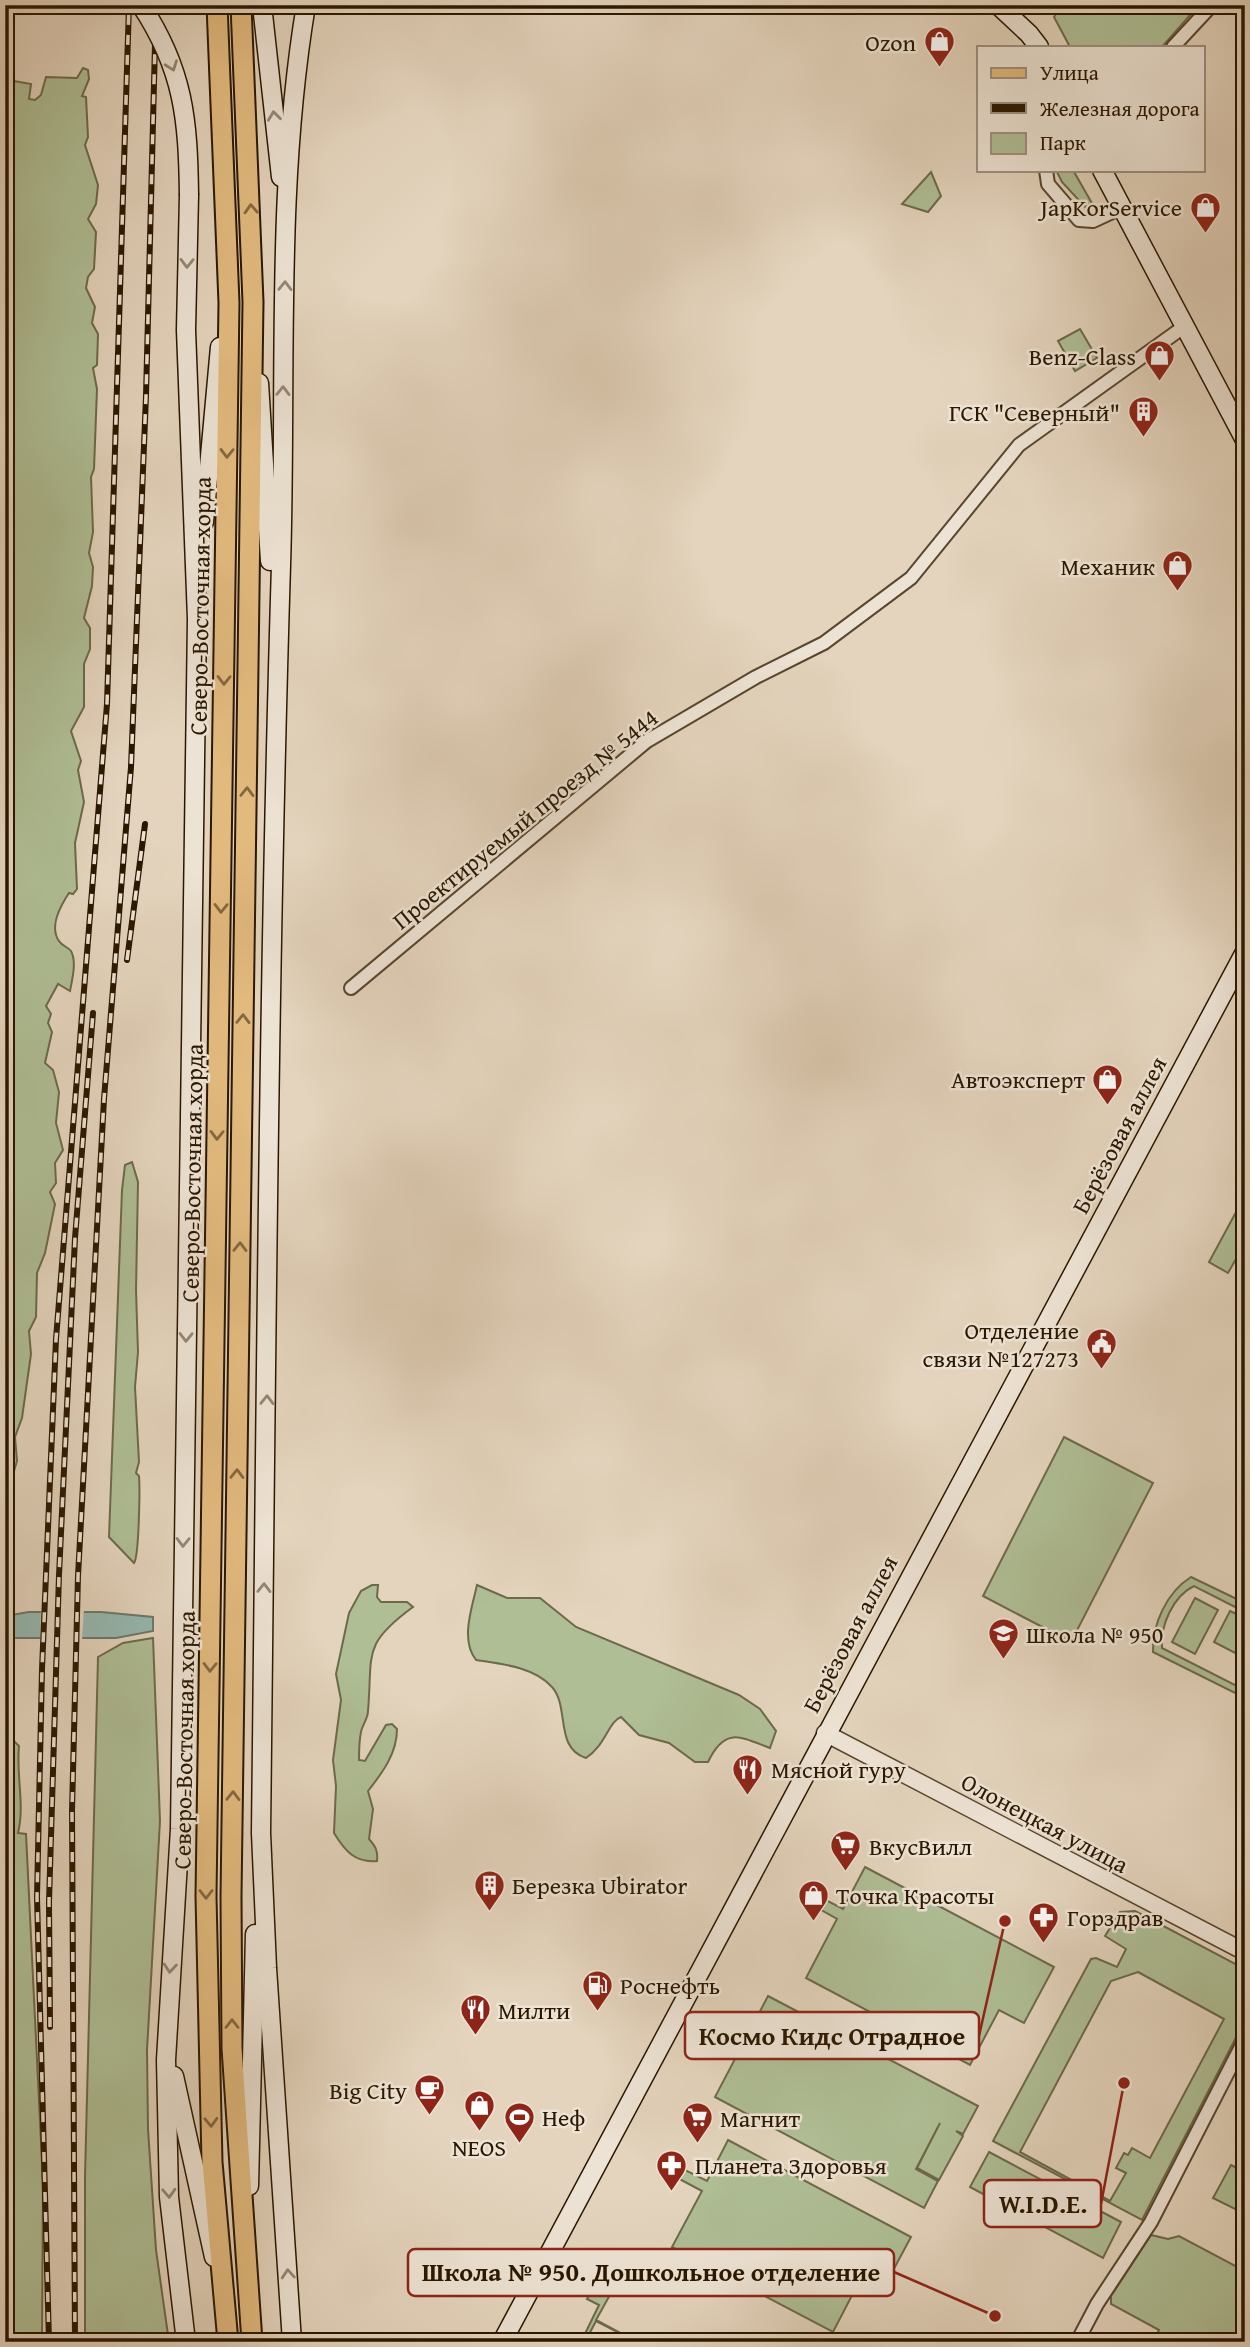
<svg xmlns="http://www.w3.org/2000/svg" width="1250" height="2347" viewBox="0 0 1250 2347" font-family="'Gentium Book Plus',serif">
  <rect width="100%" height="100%" fill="#e4d4bd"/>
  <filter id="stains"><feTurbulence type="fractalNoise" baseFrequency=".00286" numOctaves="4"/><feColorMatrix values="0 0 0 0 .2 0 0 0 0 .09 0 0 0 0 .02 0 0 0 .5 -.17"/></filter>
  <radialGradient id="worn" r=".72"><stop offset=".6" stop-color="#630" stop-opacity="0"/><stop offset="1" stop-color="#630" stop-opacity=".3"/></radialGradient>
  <g fill="#afbe95" stroke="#6c6a4a" stroke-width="2" fill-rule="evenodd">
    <path d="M1062,5H1199L1162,47H1070L1054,17Z"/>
    <path d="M5,65L8,80L31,84L29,99L35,100L41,95L46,77L77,78L83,68L88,70L89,79L82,96L86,97L88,137L85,145L98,185L96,204L88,219L96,232L94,269L88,277L86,288L95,307L92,323L98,334L97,365L93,368L97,389L94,469L91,477L93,532L89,553L93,567L92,586L84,618L90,628V649L84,664V707L71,731L81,761L78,770L84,802L75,843L77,889L73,894L69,893C61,905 49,927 59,941C62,946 68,947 71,951C77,962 72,980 70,991L58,984L46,1006L51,1014L48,1023L52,1032L45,1063L53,1070L59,1092L56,1123L63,1150L55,1163L56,1183L50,1192L55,1204L45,1253L37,1273L36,1317L29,1331L31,1354L22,1418L15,1437L17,1461L7,1495L13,1512L10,1557L5,1563Z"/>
    <path d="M1056,170H1073L1093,205L1085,207L1062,182Z"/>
    <path d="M931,172L941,196L928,212L902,204Z"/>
    <path d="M1080,329L1097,358L1075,371L1058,341Z"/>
    <path d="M132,1162L138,1182L136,1290L138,1352L135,1387L139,1462L136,1473L139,1476C140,1489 139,1557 134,1563L109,1537L122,1190L125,1165Z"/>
    <path d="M1235,1214L1245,1220V1243L1228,1273L1209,1262Z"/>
    <path d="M1064,1437L1153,1483L1071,1642L983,1596Z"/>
    <path d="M1191,1577L1245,1603V1612L1194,1586C1173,1596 1160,1626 1162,1648L1245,1690V1698L1153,1652C1152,1624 1167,1592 1191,1577Z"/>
    <path d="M372,1585H378L377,1597L381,1602H407L413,1607C361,1645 373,1654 368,1711C368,1719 362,1725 361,1732C359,1741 359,1751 359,1760L365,1761L386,1725L392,1724L397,1729C397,1753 383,1772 368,1791L373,1809L369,1839C376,1847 378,1851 377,1861C355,1863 345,1851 334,1833L336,1786L333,1760L341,1700L336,1674L349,1613L361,1591Z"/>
    <path d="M477,1585L507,1598H540L576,1627L739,1695L760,1709L776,1731L770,1748C741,1737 725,1726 708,1762H695L669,1743L639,1735L621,1717C609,1721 605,1746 586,1758C554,1748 570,1707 552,1687C534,1667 502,1664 476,1660C460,1640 472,1608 477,1585Z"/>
    <path d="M1195,1598L1218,1610L1195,1654L1172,1642Z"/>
    <path d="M1230,1611L1245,1618V1658L1214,1642Z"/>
    <path d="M153,1638L160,1821L147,2050L148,2129L156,2250L169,2342H85V2177L98,1657L123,1643Z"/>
    <path d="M5,1732L19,1746C16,1776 25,1805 18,1833L26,1834L43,2183L42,2342H5Z"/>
    <path d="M865,1867L1054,1967L1024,2023L999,2010L970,2065L806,1978L837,1919L814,1906L820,1897L843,1909Z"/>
    <path d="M1135,1911L1245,1969V2020L1142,2220L993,2141L1091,1959L1096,1958L1117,1967L1126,1949L1105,1936L1120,1912ZM1138,1972L1224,2019L1150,2158L1132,2148L1128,2155L1124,2153L1116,2168L1126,2173L1110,2201L1020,2152L1111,1981Z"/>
    <path d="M768,1996L978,2106L963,2134L956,2131L963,2136L939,2180L917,2168L940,2123L916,2169L938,2181L924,2208L715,2097Z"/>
    <path d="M728,2140L911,2237L882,2291L860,2280L833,2332L672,2247L702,2191L672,2175L677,2166L707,2181Z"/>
    <path d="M989,2152L1121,2222L1103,2258L970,2187Z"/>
    <path d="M1231,2165L1245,2172V2214L1213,2198Z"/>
    <path d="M1151,2235L1168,2239L1179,2236L1245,2271V2342H1153L1159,2330L1111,2304V2296Z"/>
    <path d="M606,2279L616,2284L596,2320L637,2342L596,2321L585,2342H581L599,2305L587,2299L592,2290L596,2291L598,2280Z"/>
  </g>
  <path fill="#95b8b1" stroke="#6a786a" stroke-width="2" d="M29,1612H101L153,1617V1631L116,1638H5V1616Z"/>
  <path fill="#e4d4bd" d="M41,1608L84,1609L82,1641H40Z"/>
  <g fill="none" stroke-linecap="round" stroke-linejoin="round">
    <defs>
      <g id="minor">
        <path d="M1173,47L1212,5"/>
        <path d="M1046,170L1048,184L1079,220L1093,221L1121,208"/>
        <path d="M351,988L647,741L756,677L824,643L911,578L1019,445L1185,326"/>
        <path d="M1077,2342L1097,2304L1151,2222L1245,2039"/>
      </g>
      <path id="tertiary" d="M825,1733L1245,1952"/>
      <g id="secondary">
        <path d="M262,5L281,177"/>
        <path d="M998,5L1029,34L1039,47"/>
        <path d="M1102,170L1245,440"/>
        <path d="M259,383L270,561"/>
        <path d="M204,522L220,347"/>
        <path d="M174,2076L214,2257"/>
        <path d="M249,2186L255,1934"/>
        <path d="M186,2342L169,2197L166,2060L180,1829L197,619L186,330L189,195"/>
        <path d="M292,2342L267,1968L261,1833C266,1411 268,987 281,565C287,379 275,190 306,5"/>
        <path d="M502,2342L1245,952"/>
      </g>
      <g id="primary">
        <path d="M217,5L229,303L206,1896L212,2162L228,2342"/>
        <path d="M241,5L253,302L231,1897L232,2048L252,2342"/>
      </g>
    </defs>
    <use href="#minor" stroke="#58462f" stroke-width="16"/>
    <use href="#tertiary" stroke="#58462f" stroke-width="19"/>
    <use href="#secondary" stroke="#2a1700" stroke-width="21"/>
    <use href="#primary" stroke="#2a1700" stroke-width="23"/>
    <use href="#minor" stroke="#ede3d4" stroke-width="12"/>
    <use href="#tertiary" stroke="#ede3d4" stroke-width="16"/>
    <use href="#secondary" stroke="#ede3d4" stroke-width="18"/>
    <use href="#primary" stroke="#e2ba7e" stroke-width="19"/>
    <defs>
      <g id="rail">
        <path d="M127,960L145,824"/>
        <path d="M50,2027L49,1902L59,1575L75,1238L93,1013"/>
        <path d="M49,2342L37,1897L42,1669L56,1339L107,704L129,5"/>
        <path d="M75,2342L72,1811L78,1576L104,1099L131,767L146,396L156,5"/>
      </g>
    </defs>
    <use href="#rail" stroke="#2a1700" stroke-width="6"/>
    <use href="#rail" stroke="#ede3d4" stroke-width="3.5" stroke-dasharray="10" stroke-linecap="butt"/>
    <defs>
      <path id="secondary-bridge" d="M141,5C184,70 188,120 189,195"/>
    </defs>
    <use href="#secondary-bridge" stroke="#2a1700" stroke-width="21" stroke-linecap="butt"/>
    <use href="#secondary-bridge" stroke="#ede3d4" stroke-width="18"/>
  </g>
  <defs><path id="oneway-chevron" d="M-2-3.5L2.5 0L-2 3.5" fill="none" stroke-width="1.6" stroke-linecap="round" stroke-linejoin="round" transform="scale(1.75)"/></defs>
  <g stroke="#958775">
    <use href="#oneway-chevron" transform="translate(172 66) rotate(70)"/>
    <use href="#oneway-chevron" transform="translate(274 116) rotate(-97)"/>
    <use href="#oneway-chevron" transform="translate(187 263) rotate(91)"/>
    <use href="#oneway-chevron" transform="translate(285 286) rotate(-89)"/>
    <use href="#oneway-chevron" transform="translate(283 391) rotate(-89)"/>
    <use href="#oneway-chevron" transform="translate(186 1337) rotate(91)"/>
    <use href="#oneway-chevron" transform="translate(267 1400) rotate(-89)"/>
    <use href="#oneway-chevron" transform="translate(183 1542) rotate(91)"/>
    <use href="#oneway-chevron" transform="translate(264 1588) rotate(-89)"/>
    <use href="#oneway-chevron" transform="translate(170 1968) rotate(95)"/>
    <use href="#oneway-chevron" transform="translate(169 2193) rotate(87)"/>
    <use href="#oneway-chevron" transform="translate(288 2274) rotate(-94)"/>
  </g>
  <g stroke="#86683f">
    <use href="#oneway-chevron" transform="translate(251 209) rotate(-93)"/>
    <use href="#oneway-chevron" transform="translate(227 453) rotate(91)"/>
    <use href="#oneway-chevron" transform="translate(224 680) rotate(91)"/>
    <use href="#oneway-chevron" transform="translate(247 792) rotate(-89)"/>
    <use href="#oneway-chevron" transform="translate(221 908) rotate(91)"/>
    <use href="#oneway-chevron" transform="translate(243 1019) rotate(-89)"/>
    <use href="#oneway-chevron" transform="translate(217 1135) rotate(91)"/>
    <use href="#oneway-chevron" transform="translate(240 1247) rotate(-89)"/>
    <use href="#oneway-chevron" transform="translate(237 1474) rotate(-89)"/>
    <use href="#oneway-chevron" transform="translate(210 1667) rotate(91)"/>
    <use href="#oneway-chevron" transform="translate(233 1796) rotate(-89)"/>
    <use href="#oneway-chevron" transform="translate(206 1894) rotate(90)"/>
    <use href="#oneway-chevron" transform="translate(232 2024) rotate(-90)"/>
    <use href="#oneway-chevron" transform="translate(211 2122) rotate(88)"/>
  </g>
  <defs>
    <symbol id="shop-pin" viewBox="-11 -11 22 30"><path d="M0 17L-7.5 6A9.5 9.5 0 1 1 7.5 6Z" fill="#8f2418" stroke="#ede3d4"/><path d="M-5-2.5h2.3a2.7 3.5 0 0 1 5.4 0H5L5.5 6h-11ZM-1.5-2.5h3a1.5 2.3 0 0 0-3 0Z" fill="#fff"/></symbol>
    <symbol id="building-pin" viewBox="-11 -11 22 30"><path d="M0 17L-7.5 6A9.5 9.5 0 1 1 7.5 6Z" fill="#8f2418" stroke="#ede3d4"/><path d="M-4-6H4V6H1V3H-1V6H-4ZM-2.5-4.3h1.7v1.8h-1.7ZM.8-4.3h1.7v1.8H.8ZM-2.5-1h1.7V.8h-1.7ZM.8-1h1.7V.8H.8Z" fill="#fff"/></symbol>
    <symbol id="civic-pin" viewBox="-11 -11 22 30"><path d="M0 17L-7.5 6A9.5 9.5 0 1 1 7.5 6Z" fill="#8f2418" stroke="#ede3d4"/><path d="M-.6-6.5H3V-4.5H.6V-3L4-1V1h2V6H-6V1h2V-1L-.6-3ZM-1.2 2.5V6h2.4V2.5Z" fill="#fff"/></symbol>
    <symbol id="school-pin" viewBox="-11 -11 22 30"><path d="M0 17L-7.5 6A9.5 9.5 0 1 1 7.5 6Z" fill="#8f2418" stroke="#ede3d4"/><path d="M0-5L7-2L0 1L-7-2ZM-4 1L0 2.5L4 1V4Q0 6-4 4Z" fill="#fff"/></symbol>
    <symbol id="restaurant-pin" viewBox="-11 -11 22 30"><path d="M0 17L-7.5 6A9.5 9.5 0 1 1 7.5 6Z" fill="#8f2418" stroke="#ede3d4"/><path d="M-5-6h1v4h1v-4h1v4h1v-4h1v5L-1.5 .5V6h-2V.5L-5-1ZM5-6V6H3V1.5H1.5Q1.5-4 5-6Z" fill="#fff"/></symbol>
    <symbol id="supermarket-pin" viewBox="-11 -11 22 30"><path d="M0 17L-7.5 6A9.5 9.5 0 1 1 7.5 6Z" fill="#8f2418" stroke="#ede3d4"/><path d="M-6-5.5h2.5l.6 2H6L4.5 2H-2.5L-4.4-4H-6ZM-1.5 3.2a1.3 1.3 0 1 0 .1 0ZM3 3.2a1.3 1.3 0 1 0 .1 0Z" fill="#fff"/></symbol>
    <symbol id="pharmacy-pin" viewBox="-11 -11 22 30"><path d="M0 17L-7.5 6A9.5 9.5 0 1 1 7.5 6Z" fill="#8f2418" stroke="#ede3d4"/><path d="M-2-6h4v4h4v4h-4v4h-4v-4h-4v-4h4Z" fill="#fff"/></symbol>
    <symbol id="fuel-pin" viewBox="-11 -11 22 30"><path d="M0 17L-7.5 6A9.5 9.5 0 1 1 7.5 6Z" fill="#8f2418" stroke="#ede3d4"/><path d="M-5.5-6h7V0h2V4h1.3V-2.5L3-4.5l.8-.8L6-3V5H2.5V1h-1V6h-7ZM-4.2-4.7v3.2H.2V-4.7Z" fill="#fff"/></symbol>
    <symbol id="cafe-pin" viewBox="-11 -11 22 30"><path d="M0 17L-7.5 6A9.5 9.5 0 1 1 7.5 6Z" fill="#8f2418" stroke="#ede3d4"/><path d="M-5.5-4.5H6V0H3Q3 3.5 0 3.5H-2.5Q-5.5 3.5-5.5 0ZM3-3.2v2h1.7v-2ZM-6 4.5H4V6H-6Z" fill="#fff"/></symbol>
    <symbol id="stadium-pin" viewBox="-11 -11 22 30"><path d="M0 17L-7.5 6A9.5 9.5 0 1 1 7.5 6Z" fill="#8f2418" stroke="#ede3d4"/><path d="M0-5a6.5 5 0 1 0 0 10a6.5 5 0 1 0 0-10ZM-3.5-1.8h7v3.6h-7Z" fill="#fff"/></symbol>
  </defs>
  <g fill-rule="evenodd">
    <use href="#shop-pin" x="922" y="24" width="35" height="47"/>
    <use href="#shop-pin" x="1188" y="190" width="35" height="47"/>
    <use href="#shop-pin" x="1142" y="338" width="35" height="47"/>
    <use href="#building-pin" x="1126" y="394" width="35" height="47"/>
    <use href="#shop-pin" x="1160" y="548" width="35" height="47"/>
    <use href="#shop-pin" x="1090" y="1062" width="35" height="47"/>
    <use href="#civic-pin" x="1084" y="1326" width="35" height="47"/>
    <use href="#school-pin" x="986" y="1616" width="35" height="47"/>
    <use href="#restaurant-pin" x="730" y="1752" width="35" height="47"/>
    <use href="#supermarket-pin" x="828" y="1828" width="35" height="47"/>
    <use href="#building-pin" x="472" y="1868" width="35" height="47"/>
    <use href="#shop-pin" x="796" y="1878" width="35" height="47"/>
    <use href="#pharmacy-pin" x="1026" y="1900" width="35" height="47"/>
    <use href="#fuel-pin" x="580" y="1968" width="35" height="47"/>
    <use href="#restaurant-pin" x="458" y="1992" width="35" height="47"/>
    <use href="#cafe-pin" x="412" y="2072" width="35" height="47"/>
    <use href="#shop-pin" x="462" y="2088" width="35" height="47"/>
    <use href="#stadium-pin" x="502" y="2100" width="35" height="47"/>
    <use href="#supermarket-pin" x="680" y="2100" width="35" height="47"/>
    <use href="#pharmacy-pin" x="654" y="2148" width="35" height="47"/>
  </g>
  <g text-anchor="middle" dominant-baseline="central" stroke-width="5" stroke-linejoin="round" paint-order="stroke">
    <g font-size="24" fill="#2a1700" stroke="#ede3d4" text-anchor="start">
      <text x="916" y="42" text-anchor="end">Ozon</text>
      <text x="1182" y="207" text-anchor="end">JapKorService</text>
      <text x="1136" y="356" text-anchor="end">Benz-Class</text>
      <text x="1120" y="412" text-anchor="end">ГСК "Северный"</text>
      <text x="1155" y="566" text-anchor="end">Механик</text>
      <text x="1085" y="1079" text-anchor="end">Автоэксперт</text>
      <text x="1079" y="1330" text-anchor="end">Отделение<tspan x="1079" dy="28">связи №127273</tspan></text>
      <text x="1026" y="1634">Школа № 950</text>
      <text x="771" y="1769">Мясной гуру</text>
      <text x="869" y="1846">ВкусВилл</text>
      <text x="512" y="1885">Березка Ubirator</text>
      <text x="836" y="1895">Точка Красоты</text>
      <text x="1067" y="1917">Горздрав</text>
      <text x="620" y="1985">Роснефть</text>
      <text x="498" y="2010">Милти</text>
      <text x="407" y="2090" text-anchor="end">Big City</text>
      <text x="542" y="2117">Неф</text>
      <text x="720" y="2118">Магнит</text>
      <text x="479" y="2147" text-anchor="middle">NEOS</text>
      <text x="695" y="2165">Планета Здоровья</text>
    </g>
    <g font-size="24" fill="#2a1700" stroke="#ede3d4">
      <text transform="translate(200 606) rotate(-89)">Северо-Восточная хорда</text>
      <text transform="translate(525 819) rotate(-39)">Проектируемый проезд № 5444</text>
      <text transform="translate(1119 1135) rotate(-62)">Берёзовая аллея</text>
      <text transform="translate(192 1173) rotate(-89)">Северо-Восточная хорда</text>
      <text transform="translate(850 1634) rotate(-62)">Берёзовая аллея</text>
      <text transform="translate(184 1740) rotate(-89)">Северо-Восточная хорда</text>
      <text transform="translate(1045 1823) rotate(28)">Олонецкая улица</text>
    </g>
  </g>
  <path fill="none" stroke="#8f2418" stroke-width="2.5" d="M1005 1921L979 2036M1124 2083L1101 2204M995 2316L894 2272"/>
  <g fill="#8f2418" stroke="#ede3d4" stroke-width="2.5">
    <circle cx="1005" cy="1921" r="7"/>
    <circle cx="1124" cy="2083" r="7"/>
    <circle cx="995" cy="2316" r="7"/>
  </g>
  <g fill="#ede3d4" stroke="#8f2418" stroke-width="2.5">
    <rect x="685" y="2012" width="294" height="47" rx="7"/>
    <rect x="984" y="2180" width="117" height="47" rx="7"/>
    <rect x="408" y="2249" width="486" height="47" rx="7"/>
  </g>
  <g font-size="26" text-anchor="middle" font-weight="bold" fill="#2a1700">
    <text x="832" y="2045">Космо Кидс Отрадное</text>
    <text x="1043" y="2213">W.I.D.E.</text>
    <text x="651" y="2281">Школа № 950. Дошкольное отделение</text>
  </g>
  <rect width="1250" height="2347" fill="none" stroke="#e4d4bd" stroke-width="28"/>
  <rect x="7" y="7" width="1236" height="2333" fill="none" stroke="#2a1700" stroke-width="3.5"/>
  <rect x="14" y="14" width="1222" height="2319" fill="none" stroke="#2a1700" stroke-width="2"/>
  <rect x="977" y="46" width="228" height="126" fill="#ede3d4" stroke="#9f917f" stroke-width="2"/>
  <rect x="991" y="68" width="35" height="10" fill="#e2ba7e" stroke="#9f917f" stroke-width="2"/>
  <text x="1040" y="80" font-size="21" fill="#2a1700">Улица</text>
  <rect x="991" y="103" width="35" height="10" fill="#2a1700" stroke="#9f917f" stroke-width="2"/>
  <text x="1040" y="116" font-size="21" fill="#2a1700">Железная дорога</text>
  <rect x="991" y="133" width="35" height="21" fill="#afbe95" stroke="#9f917f" stroke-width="2"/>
  <text x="1040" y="150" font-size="21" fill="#2a1700">Парк</text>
  <rect width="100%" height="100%" filter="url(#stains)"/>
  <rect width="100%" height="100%" fill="url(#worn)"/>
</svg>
